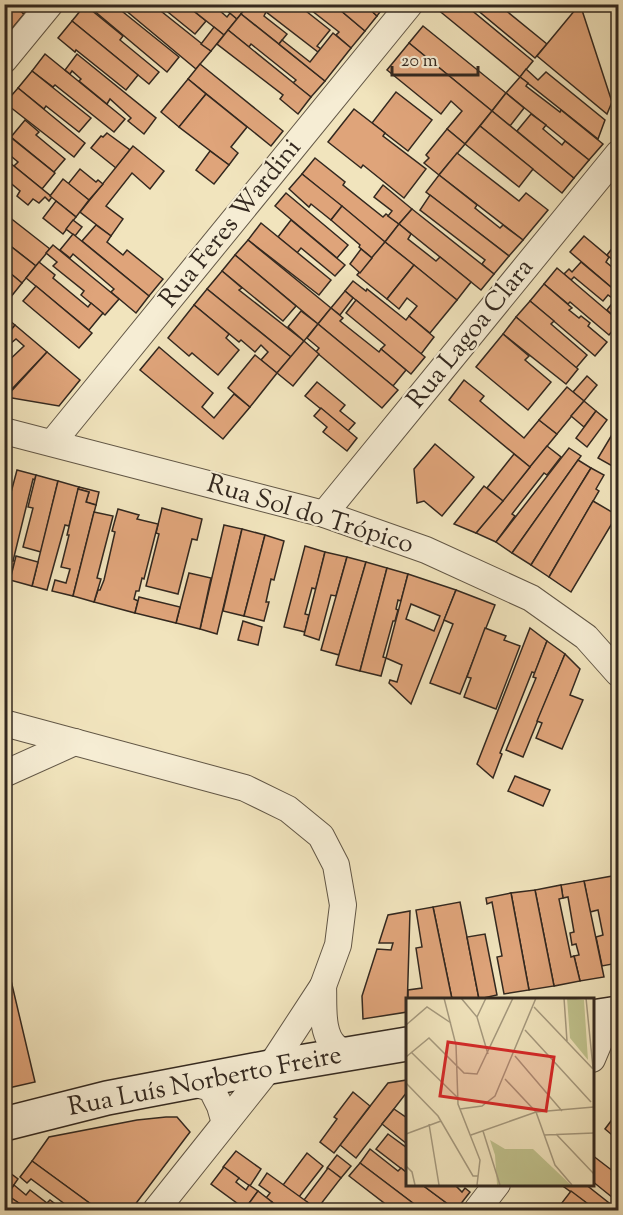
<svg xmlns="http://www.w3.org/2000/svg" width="623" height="1215" viewBox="0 0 623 1215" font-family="'Sorts Mill Goudy',serif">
  <rect width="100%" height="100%" fill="#f1e4bd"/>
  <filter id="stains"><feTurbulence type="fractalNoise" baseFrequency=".00333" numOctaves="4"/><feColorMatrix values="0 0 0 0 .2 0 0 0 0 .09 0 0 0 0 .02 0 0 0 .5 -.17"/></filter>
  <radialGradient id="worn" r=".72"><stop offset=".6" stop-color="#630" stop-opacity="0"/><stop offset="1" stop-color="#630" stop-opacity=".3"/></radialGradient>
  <g fill="#dfa47a" stroke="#33281f" stroke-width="1.5" fill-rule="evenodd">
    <path d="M4,4H12L24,14L10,31L4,26Z"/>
    <path d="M12,4H32L24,14Z"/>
    <path d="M86,4H118L125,10L123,12L179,57L167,72Z"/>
    <path d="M118,4H152L211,51L196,69Z"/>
    <path d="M158,4H185L206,21L195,34Z"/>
    <path d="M185,4H212L227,17L230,13L237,19L224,35Z"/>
    <path d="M219,4H249L237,19Z"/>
    <path d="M249,4H297L330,30L317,46L321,49L318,52L266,12L264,16L287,34L279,44L241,14Z"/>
    <path d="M297,4H333L365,31L351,48L336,35L339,32L307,7L304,10Z"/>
    <path d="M333,4H356L359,7L364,4L377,16L365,31Z"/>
    <path d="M364,4H386L377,16Z"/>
    <path d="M441,4H464L533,61L520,77L437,9Z"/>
    <path d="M470,4H498L547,44L535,58Z"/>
    <path d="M580,4L612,102L607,114L537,56Z"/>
    <path d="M85,5L123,36L120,40L159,72L149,84L72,21Z"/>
    <path d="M241,14L325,81L311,97L293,83L296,80L251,44L249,47L228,30Z"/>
    <path d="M72,21L138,75L126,90L76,50L75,52L58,38Z"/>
    <path d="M423,26L506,93L492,111L409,43Z"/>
    <path d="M214,27L224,35L211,51L201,44Z"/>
    <path d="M228,30L311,97L298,114L280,99L283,95L217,44Z"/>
    <path d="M333,33L351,48L325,81L279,44L282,40L310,62Z"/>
    <path d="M409,43L492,111L465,144L447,129L462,111L451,101L441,114L387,70Z"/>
    <path d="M45,54L125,119L114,132L55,85L53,87L32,71Z"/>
    <path d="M77,54L156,118L144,134L128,121L131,118L110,99L107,104L79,81L81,79L72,71L70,74L65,70Z"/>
    <path d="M200,64L283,131L271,146L188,79Z"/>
    <path d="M526,69L538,80L546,72L605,120L598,139L520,77Z"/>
    <path d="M32,71L91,118L79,132L46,106L44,109L18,88Z"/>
    <path d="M520,77L528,83L526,86L560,112L561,110L603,144L589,160L506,93Z"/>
    <path d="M188,79L206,94L179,127L161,112Z"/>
    <path d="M18,88L85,143L74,157L5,103Z"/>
    <path d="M396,92L432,120L408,151L372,123Z"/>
    <path d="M506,93L524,108L510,126L492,111Z"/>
    <path d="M206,94L247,127L231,147L238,153L229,165L179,127Z"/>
    <path d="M354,109L385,133L383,136L426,169L404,198L363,165L361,168L328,142Z"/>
    <path d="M492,111L574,178L562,193L480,126Z"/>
    <path d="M531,114L546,125L543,129L562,145L565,141L589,160L574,178L517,131Z"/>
    <path d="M25,120L39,132L36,135L65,159L54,172L11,137Z"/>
    <path d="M480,126L533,169L519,187L465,144Z"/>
    <path d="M447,129L465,144L439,175L424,163L429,158L426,155Z"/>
    <path d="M4,132L55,173L42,189L14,166L18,162L12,157L8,161L4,158Z"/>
    <path d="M107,133L130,150L116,168L91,148L101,136L103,137Z"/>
    <path d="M133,146L164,171L150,189L132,173L106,206L123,219L111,236L80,212Z"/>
    <path d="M210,151L229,165L214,184L196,170Z"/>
    <path d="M457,153L519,201L526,193L548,210L523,240L439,175Z"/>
    <path d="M4,158L52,197L49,201L45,197L39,203L33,199L28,205L17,196L20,191L8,181L4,185Z"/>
    <path d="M315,158L345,182L343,185L383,217L386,214L399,224L385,242L302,174Z"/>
    <path d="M80,169L96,182L98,180L103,184L89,200L68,184Z"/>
    <path d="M302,174L342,206L331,220L311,204L309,207L289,189Z"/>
    <path d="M439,175L477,205L475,208L500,228L503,225L523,240L509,256L426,192Z"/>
    <path d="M63,179L89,200L76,217L50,196Z"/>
    <path d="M383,185L412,209L399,224L388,216L392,211L374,197Z"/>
    <path d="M286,193L348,245L337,258L275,206Z"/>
    <path d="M430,195L509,256L494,274L482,264L485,260L420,210Z"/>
    <path d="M56,201L76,217L63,234L43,218Z"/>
    <path d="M342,206L385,242L372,258L359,247L360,245L331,220Z"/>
    <path d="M412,209L494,274L481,290L399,224Z"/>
    <path d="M4,213L50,249L36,266L4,241Z"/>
    <path d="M73,220L82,227L75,236L66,229Z"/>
    <path d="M291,220L345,265L335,276L301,248L297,253L278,237Z"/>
    <path d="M261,223L331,280L319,295L248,240Z"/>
    <path d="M399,224L411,234L408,239L436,261L440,257L471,282L457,300L385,242Z"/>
    <path d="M96,225L111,236L107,242L123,255L127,250L163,279L149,296L82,241Z"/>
    <path d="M73,234L149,296L136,313L111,292L114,289L73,254L70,258L60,250Z"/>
    <path d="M584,236L609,257L606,262L618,272V293L570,252Z"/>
    <path d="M248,240L331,308L318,324L235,255Z"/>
    <path d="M4,241L36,266L22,283L4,268Z"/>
    <path d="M618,241V265L607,255Z"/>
    <path d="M385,242L414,265L387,299L357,275Z"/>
    <path d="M53,245L119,299L105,315L81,295L84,291L53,266L57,262L46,253Z"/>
    <path d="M361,249L372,258L360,273L350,264Z"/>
    <path d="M235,255L296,306L283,321L222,271Z"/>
    <path d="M39,262L55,275L53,278L88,307L91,303L103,313L89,330L26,278Z"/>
    <path d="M581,262L618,293L615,300L608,295L603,301L574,277L571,280L564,274L569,269L572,272Z"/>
    <path d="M414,265L457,300L430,333L409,316L417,306L407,298L399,309L387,299Z"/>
    <path d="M4,268L22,283L10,298L4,294Z"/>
    <path d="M557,268L618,320V324L609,335L570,302L568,304L544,284Z"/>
    <path d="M222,271L242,288L239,290L304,341L291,357L207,289Z"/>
    <path d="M353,281L366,291L367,289L406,320L409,316L434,337L421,354L345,291Z"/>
    <path d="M544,284L572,308L569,310L579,318L581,316L590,323L588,326L607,342L595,356L530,301Z"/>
    <path d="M36,286L92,333L79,348L23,301Z"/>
    <path d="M207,289L291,357L277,373L261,360L268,352L261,345L255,352L241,340L239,342L194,305Z"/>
    <path d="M345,291L353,298L340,315L331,308Z"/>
    <path d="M618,296V320L607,310Z"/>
    <path d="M356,300L425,357L411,374L381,349L385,345L346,313Z"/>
    <path d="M530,301L554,321L551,324L587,355L576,368L516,317Z"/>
    <path d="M194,305L229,334L226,338L239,350L218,375L192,353L189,356L168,338Z"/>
    <path d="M331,308L343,318L340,321L379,352L381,349L406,370L393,386L318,324Z"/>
    <path d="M301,311L318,324L304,341L288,327Z"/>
    <path d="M4,316L15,325L4,339Z"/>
    <path d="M516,317L578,369L566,384L503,334Z"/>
    <path d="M318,324L398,390L382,408L316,352L319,348L307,338Z"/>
    <path d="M15,325L47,352L10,391L4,386V365L24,346L16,339L4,349V339Z"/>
    <path d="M503,334L529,356L525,360L551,382L528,410L476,367Z"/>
    <path d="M304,341L319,354L293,386L277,373Z"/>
    <path d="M159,347L213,393L202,407L214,418L234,394L250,407L223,439L140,370Z"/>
    <path d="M47,352L80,380L59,406L6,397Z"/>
    <path d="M255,355L277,373L250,407L228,388Z"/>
    <path d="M587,376L597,385L584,401L573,392Z"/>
    <path d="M464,380L484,396L480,401L524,438L539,420L557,434L530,467L449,400Z"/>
    <path d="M317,382L345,405L340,411L355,423L348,431L305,396Z"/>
    <path d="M567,387L584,401L557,434L539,420Z"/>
    <path d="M584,401L596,411L584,427L571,416Z"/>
    <path d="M321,408L357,438L347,451L323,432L327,427L314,416Z"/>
    <path d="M596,411L607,420L587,447L576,438Z"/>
    <path d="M616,428L618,430V458L614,467L598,458Z"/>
    <path d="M435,444L474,477L442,516L424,501L417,503L414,469Z"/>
    <path d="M547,446L561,457L547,475L544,473L512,514L515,516L496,542L476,533Z"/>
    <path d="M569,448L581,456L512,553L496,542Z"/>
    <path d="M514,454L530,467L503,501L487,488Z"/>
    <path d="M578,460L591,468L531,565L512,553Z"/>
    <path d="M591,468L604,475L596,489L599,491L549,577L531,565Z"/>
    <path d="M17,470L36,475L35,480L33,479L13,561H15L10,580L4,579V519Z"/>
    <path d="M36,475L58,481L41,552L23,547L33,508L28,507Z"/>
    <path d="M58,481L79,487L69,526L65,525L47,590L32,586Z"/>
    <path d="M484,486L503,501L476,533L454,524Z"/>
    <path d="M79,487L99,492L96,505L86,502L89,492L78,489Z"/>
    <path d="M78,489L89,492L86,502L96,505L73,596L52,591L55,580L66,583L70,569L61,567L69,535H67Z"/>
    <path d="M593,501L617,515L571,592L549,577Z"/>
    <path d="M162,508L202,519L197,540L192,539L178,594L146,586L159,534L156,533Z"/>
    <path d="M118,509L139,515L137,519L158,524L144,579L142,578L139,591H136L134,599L138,601L135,613L94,602L98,590H100L104,580L115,532L112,531Z"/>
    <path d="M94,512L113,516L97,578L101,579L94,602L73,596Z"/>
    <path d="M224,525L242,529L217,634L200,629Z"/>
    <path d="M242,529L265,535L244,616L223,611Z"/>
    <path d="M265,535L284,541L274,580L271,579L266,602H269L264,621L244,616Z"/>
    <path d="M305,546L325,552L316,589L312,588L305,614L309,615L305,632L284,627Z"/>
    <path d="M325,552L347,557L336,596L331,595L319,640L304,635Z"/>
    <path d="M16,556L38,562L32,586L10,580Z"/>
    <path d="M347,557L366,562L339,655L321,650Z"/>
    <path d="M366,562L387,568L360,671L336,665Z"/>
    <path d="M387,568L408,574L401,601L398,600L396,609L398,610L395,621H393L383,657L386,658L381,676L360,671Z"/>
    <path d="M189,573L211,578L200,629L176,623Z"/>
    <path d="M408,574L456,590L411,704L389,683L390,680L397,682L402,665L386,658ZM411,604L440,616L434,631L406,619Z"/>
    <path d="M456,590L495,605L460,694L430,683L453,624L444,620Z"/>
    <path d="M139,597L180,607L176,623L135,613Z"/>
    <path d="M243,621L262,627L258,645L238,640Z"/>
    <path d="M485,628L506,636L504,640L520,646L496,709L464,697L471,678L467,677Z"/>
    <path d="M530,628L547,641L535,673L532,672L500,753L502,754L493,778L477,764Z"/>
    <path d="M547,641L565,654L523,757L506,750L536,678L533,677Z"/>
    <path d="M565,654L580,669L570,695L583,700L562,749L536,738L542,723L537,721Z"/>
    <path d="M515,776L550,790L543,806L508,791Z"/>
    <path d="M618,875V963L602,966L596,937L603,935L598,910L590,912L584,881Z"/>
    <path d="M584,881L604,977L580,981L574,956L579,955L576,944L572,945L570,933L574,932L568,897L563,898L561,885Z"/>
    <path d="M561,885L563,898L559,899L571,957L574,956L580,981L554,986L535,890Z"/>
    <path d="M535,890L554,986L529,990L511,893Z"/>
    <path d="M511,893L529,990L504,994L497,957L502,956L492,902L487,904L486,898Z"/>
    <path d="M460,902L467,937L479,999H452L433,907Z"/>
    <path d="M433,907L452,999H408V990L422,988L416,948L422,947L416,910Z"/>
    <path d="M410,911L407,1012L363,1019L362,996L377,949L391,950L393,943H379L388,915Z"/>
    <path d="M485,934L497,995L479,999L467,937Z"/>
    <path d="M9,972L35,1082L4,1089V975Z"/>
    <path d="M407,1080V1092L356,1158L340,1145L388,1083Z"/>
    <path d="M353,1092L370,1106L334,1153L320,1142L337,1119L334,1117Z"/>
    <path d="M394,1109L407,1118V1144L382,1124Z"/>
    <path d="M166,1117H177L190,1132L131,1210H99L32,1161L49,1137L137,1120Z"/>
    <path d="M614,1117L618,1121V1140L605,1129Z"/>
    <path d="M388,1134L407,1148V1173L376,1149Z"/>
    <path d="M370,1149L398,1171L401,1168L407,1173V1184H421L456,1210H422L360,1163Z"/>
    <path d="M236,1151L261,1169L250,1186L223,1167Z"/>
    <path d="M307,1153L323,1166L299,1197L283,1185Z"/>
    <path d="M337,1155L351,1166L341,1178L327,1168Z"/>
    <path d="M592,1155L618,1175V1202L592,1181Z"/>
    <path d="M32,1161L99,1210H73L31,1179L27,1183L20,1177Z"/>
    <path d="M360,1163L422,1210H387L382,1206L384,1203L349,1176Z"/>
    <path d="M224,1167L239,1178L236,1182L246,1190L249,1185L258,1191L245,1209L211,1184Z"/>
    <path d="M328,1168L341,1178L317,1209L304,1200Z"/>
    <path d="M6,1170L18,1179L4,1199V1172Z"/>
    <path d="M267,1173L317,1209L316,1210H284L266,1198L270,1193L259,1185Z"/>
    <path d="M421,1184H454L462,1192L465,1188L470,1192L456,1210Z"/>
    <path d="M560,1184H585L618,1210H596Z"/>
    <path d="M14,1185L26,1195L30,1190L47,1203L50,1200L62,1209L61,1210H29L7,1195Z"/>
    <path d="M258,1191L272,1202L269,1206L275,1210H247L245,1209Z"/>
    <path d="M571,1191L596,1210H569L561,1204Z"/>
    <path d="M7,1195L29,1210H4V1199Z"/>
  </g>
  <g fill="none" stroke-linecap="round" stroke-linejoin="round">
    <defs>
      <g id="minor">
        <path d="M4,60L50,4"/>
        <path d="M4,431L324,514L426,550L531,598L586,637L618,673"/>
        <path d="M52,443L410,4"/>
        <path d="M324,514L618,154"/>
        <path d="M4,723L245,788L288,809L321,836L336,865L343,905L338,945L323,986L270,1067L156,1210"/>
        <path d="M4,774L75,742"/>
        <path d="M323,986C324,1004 320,1036 337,1048C340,1050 346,1052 351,1053"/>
        <path d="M592,1059L611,1014"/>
        <path d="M188,1082L211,1088L220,1106L225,1123"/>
        <path d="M477,1210L497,1184"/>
      </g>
      <g id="secondary">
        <path d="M592,1017L618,1013"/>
        <path d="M4,1124L107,1098L270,1067L407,1044"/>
      </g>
    </defs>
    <use href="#minor" stroke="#625746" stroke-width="28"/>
    <use href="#secondary" stroke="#33281f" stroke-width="36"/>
    <use href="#minor" stroke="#f6edd4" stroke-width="26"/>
    <use href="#secondary" stroke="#f6edd4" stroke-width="33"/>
  </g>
  <g text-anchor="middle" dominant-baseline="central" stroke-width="4.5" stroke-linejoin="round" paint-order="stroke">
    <g font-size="26" fill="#33281f" stroke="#f6edd4">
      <text transform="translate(231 224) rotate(-51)">Rua Feres Wardini</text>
      <text transform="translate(471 334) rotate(-51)">Rua Lagoa Clara</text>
      <text transform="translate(310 515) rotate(17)">Rua Sol do Trópico</text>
      <text transform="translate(205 1082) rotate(-11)">Rua Luís Norberto Freire</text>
    </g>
  </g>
  <g transform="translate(406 998)">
    <rect width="188" height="188" fill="#f1e4bd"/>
    <path d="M161,0L178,2L182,62L164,40ZM84,142L99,151H127L165,187H91L89,157Z" fill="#c0c28d"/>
    <path fill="none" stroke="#a5997e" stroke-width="1.5" d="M38,0L50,47L52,106L74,162L71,187M55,0L71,19L82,56M158,0L161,43M180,0L187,70M128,9L187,71M71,19L80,0M0,27L21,9L45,25M119,32L185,104M5,54L52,100M109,58L156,113M0,59L23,40L58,75L71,76L107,0M99,81L130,114L149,167L166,187M0,85L32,118L67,178H72M54,111L76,108L89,98L130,0M23,126L33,187M77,133L94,187M0,136L35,123M150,136L188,176M65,137L130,114L188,109M138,137L188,135M0,168L6,174L9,187"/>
    <path fill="#d62828" fill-opacity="0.15" stroke="#d62828" stroke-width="3" d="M42,44L148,59L140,113L34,98Z"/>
    <rect width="188" height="188" fill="none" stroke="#33281f" stroke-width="3"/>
  </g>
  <rect width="623" height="1215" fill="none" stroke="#f1e4bd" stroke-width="24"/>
  <rect x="6" y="6" width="611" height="1203" fill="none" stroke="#33281f" stroke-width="3"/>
  <rect x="12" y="12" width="599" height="1191" fill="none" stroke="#33281f" stroke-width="1.5"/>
  <path d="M392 66v9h86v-9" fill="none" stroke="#33281f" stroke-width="3"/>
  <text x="401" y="66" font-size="18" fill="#33281f" stroke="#f6edd4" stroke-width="4.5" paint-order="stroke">20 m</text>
  <rect width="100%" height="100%" filter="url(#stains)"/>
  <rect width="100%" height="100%" fill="url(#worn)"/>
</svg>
